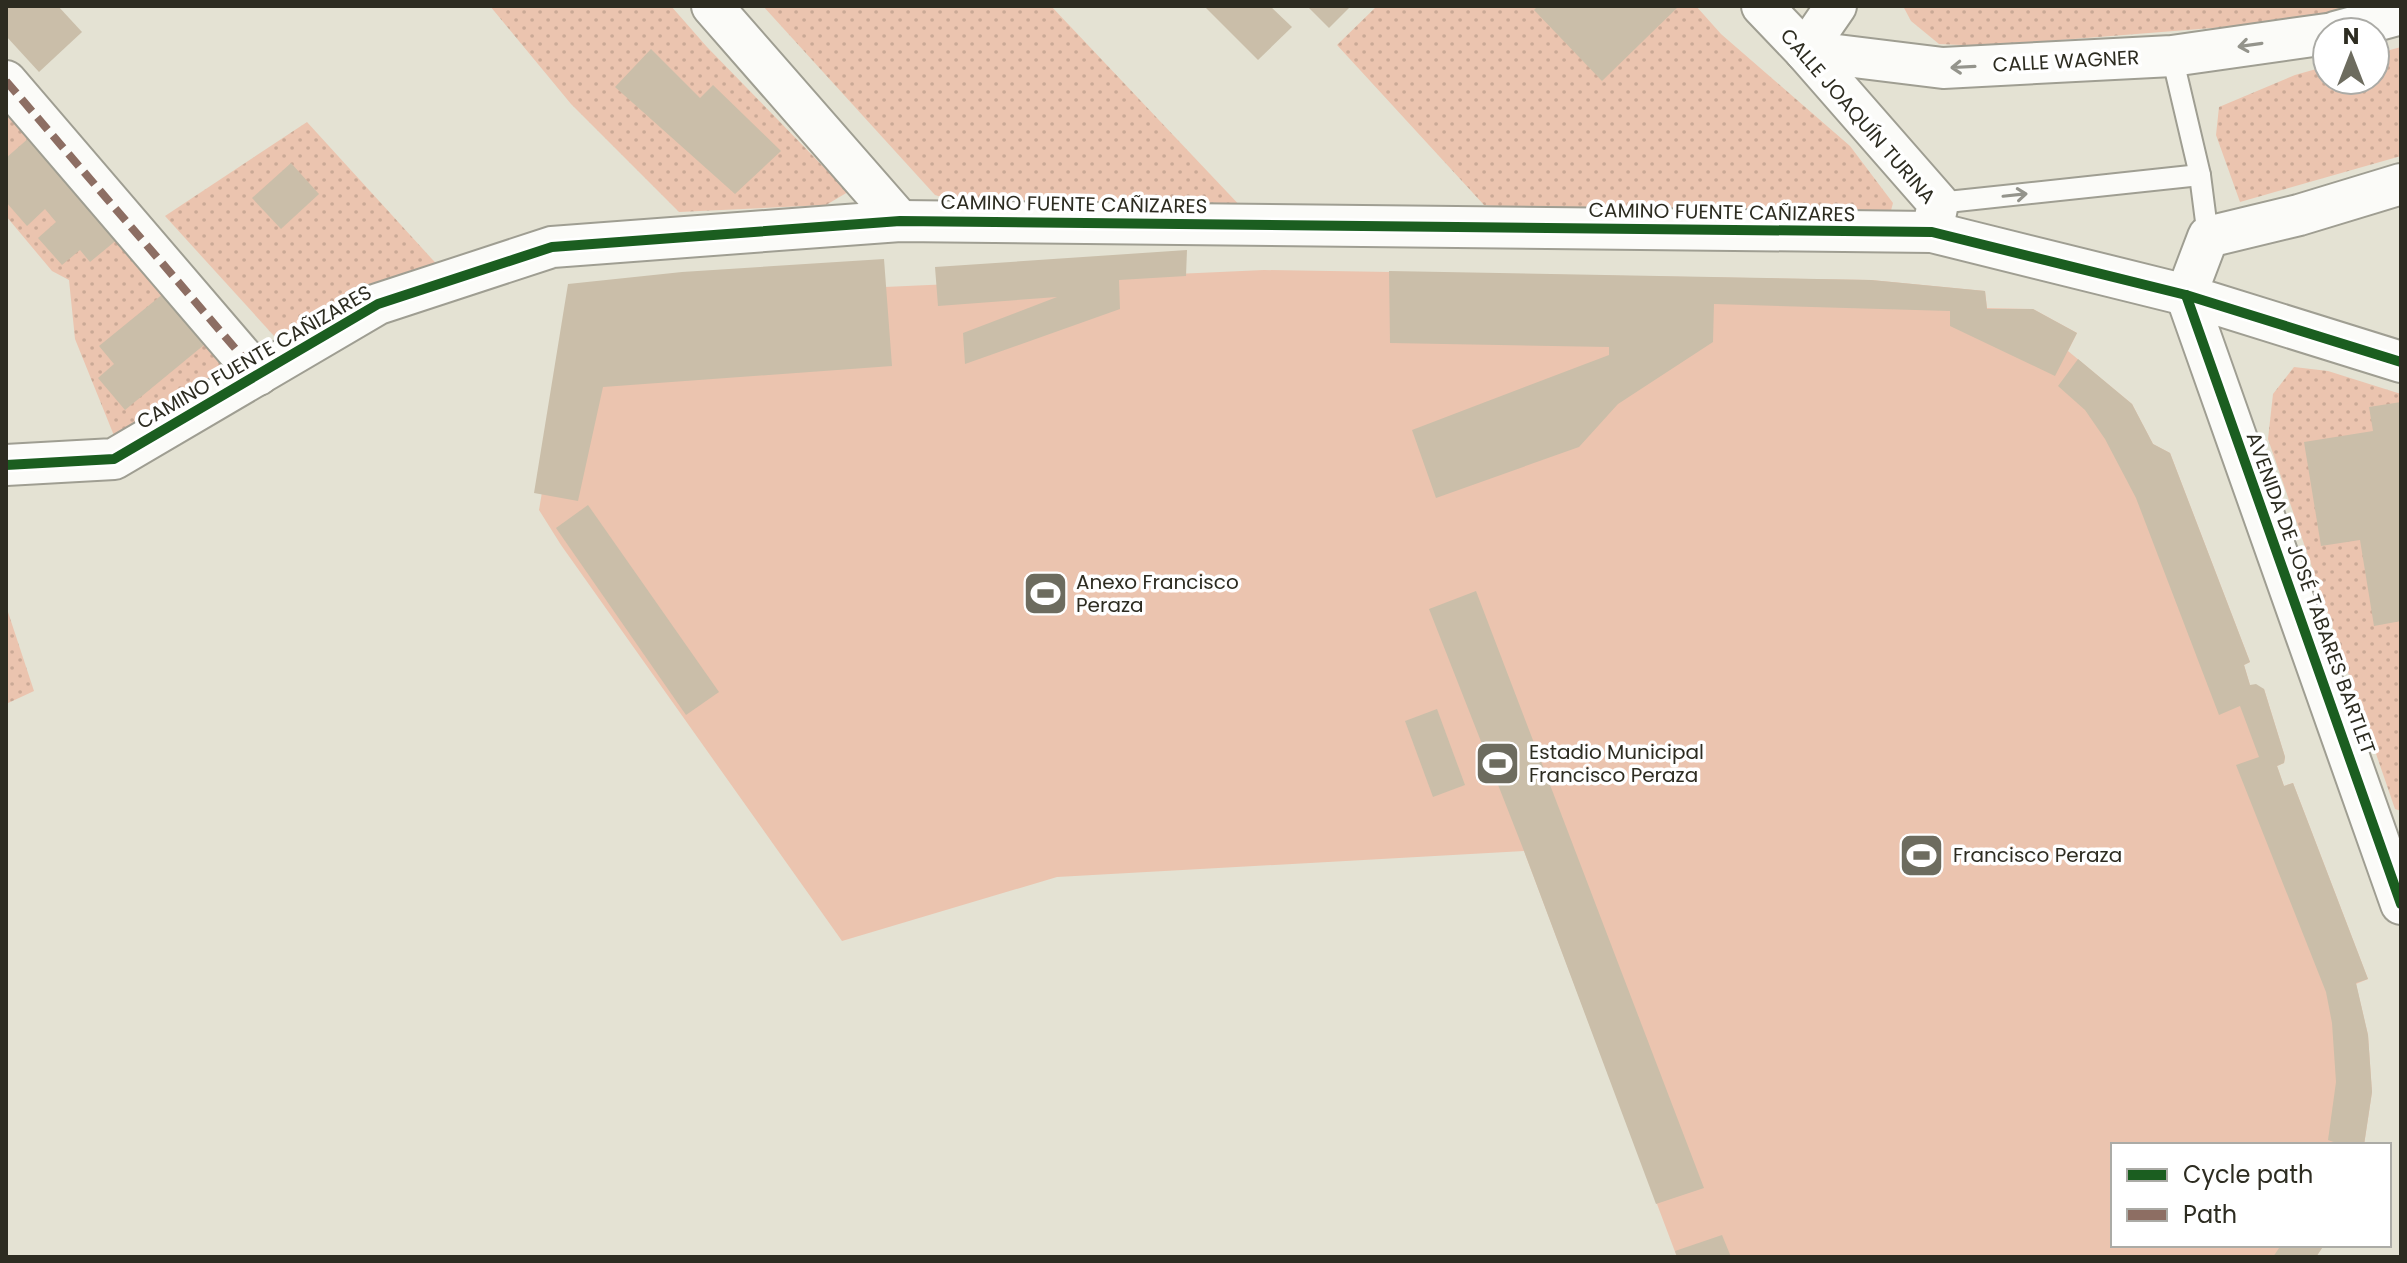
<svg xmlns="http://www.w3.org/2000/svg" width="2407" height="1263" viewBox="0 0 2407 1263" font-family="Poppins,sans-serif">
  <defs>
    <pattern id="park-dots" width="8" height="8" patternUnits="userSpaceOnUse" patternTransform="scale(2)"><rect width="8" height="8" fill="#ebc4af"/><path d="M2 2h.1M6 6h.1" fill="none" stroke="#caa996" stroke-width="1.8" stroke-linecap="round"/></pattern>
  </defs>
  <rect width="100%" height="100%" fill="#e4e2d3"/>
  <g fill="url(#park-dots)">
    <path d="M490,6H671L707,47L848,192L826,205L679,212L571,104Z"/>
    <path d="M763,6H1051L1245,211L967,205L935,195Z"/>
    <path d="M1377,6H1696L1721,34L1850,146L1893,203L1889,218L1605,214L1593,208L1571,215L1484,205L1337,45Z"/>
    <path d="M1903,6H2353L2299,21L1985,46L1939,44L1911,21Z"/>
    <path d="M2401,47V156L2240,202L2216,135L2219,107L2295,75L2327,66V80H2375V54Z"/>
    <path d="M6,95L244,368L117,443L75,339L69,280L52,271L6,216Z"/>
    <path d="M307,122L442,270L285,348L165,216Z"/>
    <path d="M2294,367L2328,371L2401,394V811L2395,809L2268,439L2273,394Z"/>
    <path d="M6,606L34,691L6,704Z"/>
  </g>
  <path fill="#ebc4af" d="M1264,270L1871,280L1985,291L1987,308L2033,309L2077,333L2068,351L2132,404L2153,444L2170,453L2250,662L2244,665L2250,685L2264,689L2285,757L2284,763L2277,766L2284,786L2293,783L2368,979L2356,984L2368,1035L2372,1092L2364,1145H2113V1245H2324L2316,1257H1677L1524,851L1057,877L842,941L561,545L539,510L574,301Z"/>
  <g fill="#cabea9">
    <path d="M6,6H58L82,32L39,72L6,36Z"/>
    <path d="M1204,6H1270L1292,27L1258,60Z"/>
    <path d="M1307,6H1351L1329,28Z"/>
    <path d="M1538,6H1679L1602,81L1534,10Z"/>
    <path d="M651,49L700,98L713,85L781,151L735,194L615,87Z"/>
    <path d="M30,137L119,238L90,262L80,250L62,265L38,238L56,222L45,209L27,226L6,202V158Z"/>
    <path d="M291,163L319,194L281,229L252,198Z"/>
    <path d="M1187,250L1186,276L1119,280L1120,309L965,364L963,333L1057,297L938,306L935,267Z"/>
    <path d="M884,259L892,366L603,387L578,501L534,493L568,284L682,272Z"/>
    <path d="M1389,271L1871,280L1985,291L1987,309H2033L2077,333L2055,376L1950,326V311L1714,304L1713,342L1618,404L1579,447L1436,498L1412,430L1609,355V347L1390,343Z"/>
    <path d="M169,289L210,340L125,410L98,378L114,364L99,346Z"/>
    <path d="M2078,359L2132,404L2153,444L2170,453L2250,662L2244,665L2250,685L2256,684L2264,689L2285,757L2284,763L2277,766L2284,786L2293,783L2368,979L2356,983L2368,1035L2372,1092L2364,1145H2342L2328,1140L2336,1082L2332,1023L2326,992L2236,765L2259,757L2240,706L2219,715L2136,498L2105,439L2085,410L2058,386Z"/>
    <path d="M2401,402V621L2374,626L2360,540L2321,546L2304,442L2373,431L2369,407Z"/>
    <path d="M588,505L719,692L686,715L556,528Z"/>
    <path d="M1476,591L1704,1188L1656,1204L1524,851L1429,609Z"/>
    <path d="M1437,709L1465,785L1433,797L1405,721Z"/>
    <path d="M1722,1235L1731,1257H1677L1675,1251Z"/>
    <path d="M2281,1245H2324L2316,1257H2273Z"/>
  </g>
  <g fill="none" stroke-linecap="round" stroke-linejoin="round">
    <defs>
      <g id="service">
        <path d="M2172,56L2200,175L2208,237"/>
        <path d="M1938,203L2200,175"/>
      </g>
      <g id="minor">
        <path d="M712,6L900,221"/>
        <path d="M1762,6L1805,51L1938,203L1932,232"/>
        <path d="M2335,32L2401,14"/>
        <path d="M1805,51L1943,68L2172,56L2327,34"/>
        <path d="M1805,51L1836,6"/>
        <path d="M6,81L258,375"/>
        <path d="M2186,295L2401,904"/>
        <path d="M2186,295L2208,237L2299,215L2401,184"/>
        <path d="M6,465L114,459L378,304L552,247L900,221L1932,232L2186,295L2401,362"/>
      </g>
    </defs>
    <use href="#service" stroke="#9f9e92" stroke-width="24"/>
    <use href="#minor" stroke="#9f9e92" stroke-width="44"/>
    <use href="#service" stroke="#fbfbf8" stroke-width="20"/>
    <use href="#minor" stroke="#fbfbf8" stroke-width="40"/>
    <path stroke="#8d6e63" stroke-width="8" stroke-dasharray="16 8" stroke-linecap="butt" d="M6,81L258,375"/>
    <defs>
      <g id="cycleway">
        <path d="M2186,295L2401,904"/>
        <path d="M6,465L114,459L378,304L552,247L900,221L1932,232L2186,295L2401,362"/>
      </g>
    </defs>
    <use href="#cycleway" stroke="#fff" stroke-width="15"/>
    <use href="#cycleway" stroke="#1b5e20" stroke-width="10"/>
  </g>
  <defs><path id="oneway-shaft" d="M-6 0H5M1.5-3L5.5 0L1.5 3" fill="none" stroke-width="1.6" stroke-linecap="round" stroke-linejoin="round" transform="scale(2)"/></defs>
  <g stroke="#94948c">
    <use href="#oneway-shaft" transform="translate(2250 45) rotate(172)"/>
    <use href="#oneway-shaft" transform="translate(1963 67) rotate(177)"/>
    <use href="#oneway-shaft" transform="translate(2015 195) rotate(-6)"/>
  </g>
  <defs>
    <symbol id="stadium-square" viewBox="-11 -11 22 22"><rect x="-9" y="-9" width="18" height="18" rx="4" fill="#6d6c5f" stroke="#fff"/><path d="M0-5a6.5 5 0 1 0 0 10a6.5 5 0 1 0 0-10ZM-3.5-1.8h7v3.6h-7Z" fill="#fff"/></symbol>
  </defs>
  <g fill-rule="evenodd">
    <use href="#stadium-square" x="1020" y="568" width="51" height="51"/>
    <use href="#stadium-square" x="1472" y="738" width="51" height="51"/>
    <use href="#stadium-square" x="1896" y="830" width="51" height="51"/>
  </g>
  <g text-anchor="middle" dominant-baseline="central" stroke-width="7" stroke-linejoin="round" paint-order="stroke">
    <g font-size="20" fill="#2d2c21" stroke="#fff">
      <text transform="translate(2066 61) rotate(-3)">CALLE WAGNER</text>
      <text transform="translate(1858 116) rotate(49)">CALLE JOAQUÍN TURINA</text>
      <text transform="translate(1074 204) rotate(1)">CAMINO FUENTE CAÑIZARES</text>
      <text transform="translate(1722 212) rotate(1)">CAMINO FUENTE CAÑIZARES</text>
      <text transform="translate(254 357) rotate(-30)">CAMINO FUENTE CAÑIZARES</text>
      <text transform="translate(2311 593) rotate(70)">AVENIDA DE JOSÉ TABARES BARTLET</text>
    </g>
    <g font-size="20" fill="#2d2c21" stroke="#fff" text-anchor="start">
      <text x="1076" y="582">Anexo Francisco<tspan x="1076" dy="23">Peraza</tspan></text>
      <text x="1529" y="752">Estadio Municipal<tspan x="1529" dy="23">Francisco Peraza</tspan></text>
      <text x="1953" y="855">Francisco Peraza</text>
    </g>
  </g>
  <rect width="2407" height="1263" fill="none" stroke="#2d2c21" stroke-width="16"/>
  <rect x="2111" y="1143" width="280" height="104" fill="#ffffff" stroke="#ababa6" stroke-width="2"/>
  <rect x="2127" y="1169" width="40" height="12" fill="#1b5e20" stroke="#ababa6" stroke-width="2"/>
  <text x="2183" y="1183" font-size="24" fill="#2d2c21">Cycle path</text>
  <rect x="2127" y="1209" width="40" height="12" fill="#8d6e63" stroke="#ababa6" stroke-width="2"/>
  <text x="2183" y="1223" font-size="24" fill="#2d2c21">Path</text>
  <g transform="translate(2351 56)"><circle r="38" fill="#ffffff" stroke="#ababa6" stroke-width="2"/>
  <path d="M0-6L14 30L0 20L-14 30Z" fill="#6d6c5f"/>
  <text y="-12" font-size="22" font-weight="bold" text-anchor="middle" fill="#2d2c21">N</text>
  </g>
</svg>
